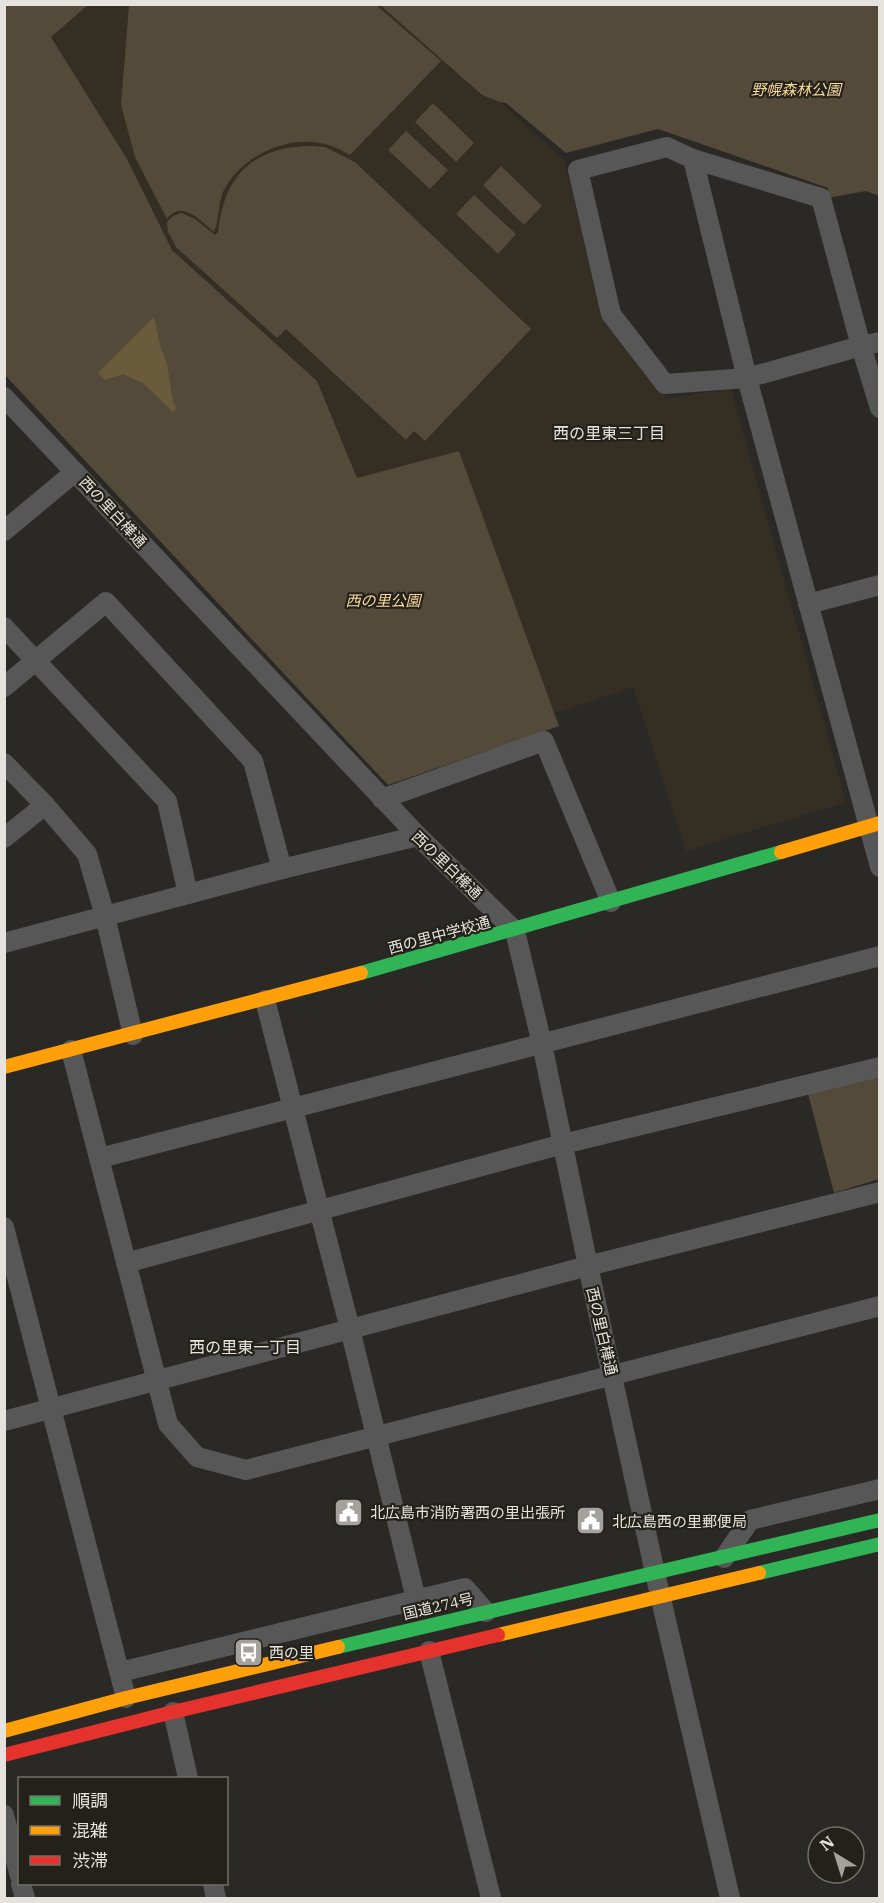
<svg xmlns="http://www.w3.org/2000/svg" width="884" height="1903" viewBox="0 0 884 1903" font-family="'IBM Plex Serif','Noto Sans JP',serif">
  <rect width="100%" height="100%" fill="#2b2926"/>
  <path fill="#352e23" d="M88,5H380L482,95L500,102L564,159L604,323L668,398L731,389L846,802L686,851L633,687L555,713L459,452L357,479L317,381L172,250L127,159L51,37Z"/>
  <g fill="#534a39">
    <path d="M5,5H88L51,37L127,159L172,250L317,381L357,478L459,451L559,726L388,785L5,375Z"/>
    <path d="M129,5H376L441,61L350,155C341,150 331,145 320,143C283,136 239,158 223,192C218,205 219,221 214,232C201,221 182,199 167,219L135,157L121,105Z"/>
    <path d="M380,5H879V196L866,191L827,198L828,188L658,129L566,153L506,103L500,102L482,95Z"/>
    <path d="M433,103L474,143L456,162L415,122Z"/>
    <path d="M406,131L448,170L430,189L388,150Z"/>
    <path d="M312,146L325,147L355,162L531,329L425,441L414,431L406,440L286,329L277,338L176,247L168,232L167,222L173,216L181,213L195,219L215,235L218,232C224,175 254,146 312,146Z"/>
    <path d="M501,166L542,206L524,225L483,185Z"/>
    <path d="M474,195L516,234L498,254L456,214Z"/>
    <path d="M879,1067V1179L834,1193L806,1086Z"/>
  </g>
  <path fill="#6b5b3d" d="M154,317L160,345L167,364L173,402L177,408L173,412L144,384L123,374L105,380L98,373Z"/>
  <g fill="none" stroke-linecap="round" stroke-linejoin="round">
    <g stroke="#575757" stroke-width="20">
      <path d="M693,159L747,378L880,867"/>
      <path d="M880,342L861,346L747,378L665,384L611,314L578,170L667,147L693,159L821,198L861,346L880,408"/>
      <path d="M4,397L418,836L515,931L542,1044L588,1266L655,1573L730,1898"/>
      <path d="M4,531L75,472"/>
      <path d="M808,604L880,585"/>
      <path d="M4,627L167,801L188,894"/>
      <path d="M4,687L106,602L253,761L282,869"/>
      <path d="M4,763L45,805L87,854L105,916L133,1035"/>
      <path d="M382,799L544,741L611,902"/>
      <path d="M4,838L45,805"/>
      <path d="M4,943L282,869L418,836"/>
      <path d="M265,1000L350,1329L416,1599"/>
      <path d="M71,1050L168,1424L197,1457L246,1470L880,1306"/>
      <path d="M100,1158L880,956"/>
      <path d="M4,1227L126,1698"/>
      <path d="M126,1263L563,1144L880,1067"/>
      <path d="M4,1421L588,1266L880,1192"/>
      <path d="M724,1558L750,1520L880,1489"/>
      <path d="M429,1651L491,1898"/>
      <path d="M120,1672L465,1588L486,1612"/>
      <path d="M173,1712L188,1778"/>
      <path d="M4,1815L20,1876"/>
      <path d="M21,1884L25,1898"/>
      <path d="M213,1884L216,1898"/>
    </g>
    <g stroke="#30b455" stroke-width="14">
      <path d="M361,973L781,852"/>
      <path d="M759,1573L880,1544"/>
      <path d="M338,1647L880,1520"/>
    </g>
    <g stroke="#ff9f0a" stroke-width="14">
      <path d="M781,852L880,823"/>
      <path d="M4,1067L361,973"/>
      <path d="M498,1635L759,1573"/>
      <path d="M4,1731L126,1698L338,1647"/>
    </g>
    <path stroke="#e5322d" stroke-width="14" d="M4,1755L173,1712L498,1635"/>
  </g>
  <defs>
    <symbol id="civic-square" viewBox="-11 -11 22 22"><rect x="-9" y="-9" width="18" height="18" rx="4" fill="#a5a29e" stroke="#24211a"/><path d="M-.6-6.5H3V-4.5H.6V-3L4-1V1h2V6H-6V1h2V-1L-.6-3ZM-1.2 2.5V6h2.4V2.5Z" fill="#fff"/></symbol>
    <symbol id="bus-square" viewBox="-11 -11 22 22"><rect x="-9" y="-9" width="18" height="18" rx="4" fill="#a5a29e" stroke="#24211a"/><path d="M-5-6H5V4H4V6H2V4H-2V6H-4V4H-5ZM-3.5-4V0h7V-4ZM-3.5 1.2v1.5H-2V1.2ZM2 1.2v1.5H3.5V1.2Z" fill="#fff"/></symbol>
  </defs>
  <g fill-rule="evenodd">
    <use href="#civic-square" x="332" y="1496" width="33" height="33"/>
    <use href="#civic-square" x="574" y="1504" width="33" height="33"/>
    <use href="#bus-square" x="232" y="1636" width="33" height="33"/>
  </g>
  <g text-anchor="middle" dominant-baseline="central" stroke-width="4.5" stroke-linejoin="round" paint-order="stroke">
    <g font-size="15" font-style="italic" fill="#fada9f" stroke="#24211a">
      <text x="796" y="89">野幌森林公園</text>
      <text x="383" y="600">西の里公園</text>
    </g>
    <g font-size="15" fill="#e6e3de" stroke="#24211a">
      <text transform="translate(113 512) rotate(47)">西の里白樺通</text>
      <text transform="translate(447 865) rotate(44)">西の里白樺通</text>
      <text transform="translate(439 935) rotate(-15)">西の里中学校通</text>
      <text transform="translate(602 1331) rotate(77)">西の里白樺通</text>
      <text transform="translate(438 1606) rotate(-13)">国道274号</text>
    </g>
    <g font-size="15" fill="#e6e3de" stroke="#24211a" text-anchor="start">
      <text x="370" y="1512">北広島市消防署西の里出張所</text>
      <text x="612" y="1521">北広島西の里郵便局</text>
      <text x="269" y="1652">西の里</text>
    </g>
    <g font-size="16" fill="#e6e3de" stroke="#24211a">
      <text x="609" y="433">西の里東三丁目</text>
      <text x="245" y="1347">西の里東一丁目</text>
    </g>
  </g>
  <rect width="884" height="1903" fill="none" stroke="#e6e3de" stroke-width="12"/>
  <rect x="18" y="1777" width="210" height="108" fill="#24211a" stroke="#726f68" stroke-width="1.5"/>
  <rect x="30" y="1796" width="30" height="9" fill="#30b455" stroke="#726f68" stroke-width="1.5"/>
  <text x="72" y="1807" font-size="18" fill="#e6e3de">順調</text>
  <rect x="30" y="1826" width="30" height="9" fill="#ff9f0a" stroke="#726f68" stroke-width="1.5"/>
  <text x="72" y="1837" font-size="18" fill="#e6e3de">混雑</text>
  <rect x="30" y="1856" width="30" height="9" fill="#e5322d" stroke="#726f68" stroke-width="1.5"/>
  <text x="72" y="1867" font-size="18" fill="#e6e3de">渋滞</text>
  <g transform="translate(836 1855) rotate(322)"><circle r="28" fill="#24211a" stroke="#726f68" stroke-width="1.5"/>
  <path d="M0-4.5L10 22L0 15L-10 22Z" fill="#a5a29e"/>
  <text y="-9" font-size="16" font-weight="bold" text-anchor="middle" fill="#e6e3de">N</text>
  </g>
</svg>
